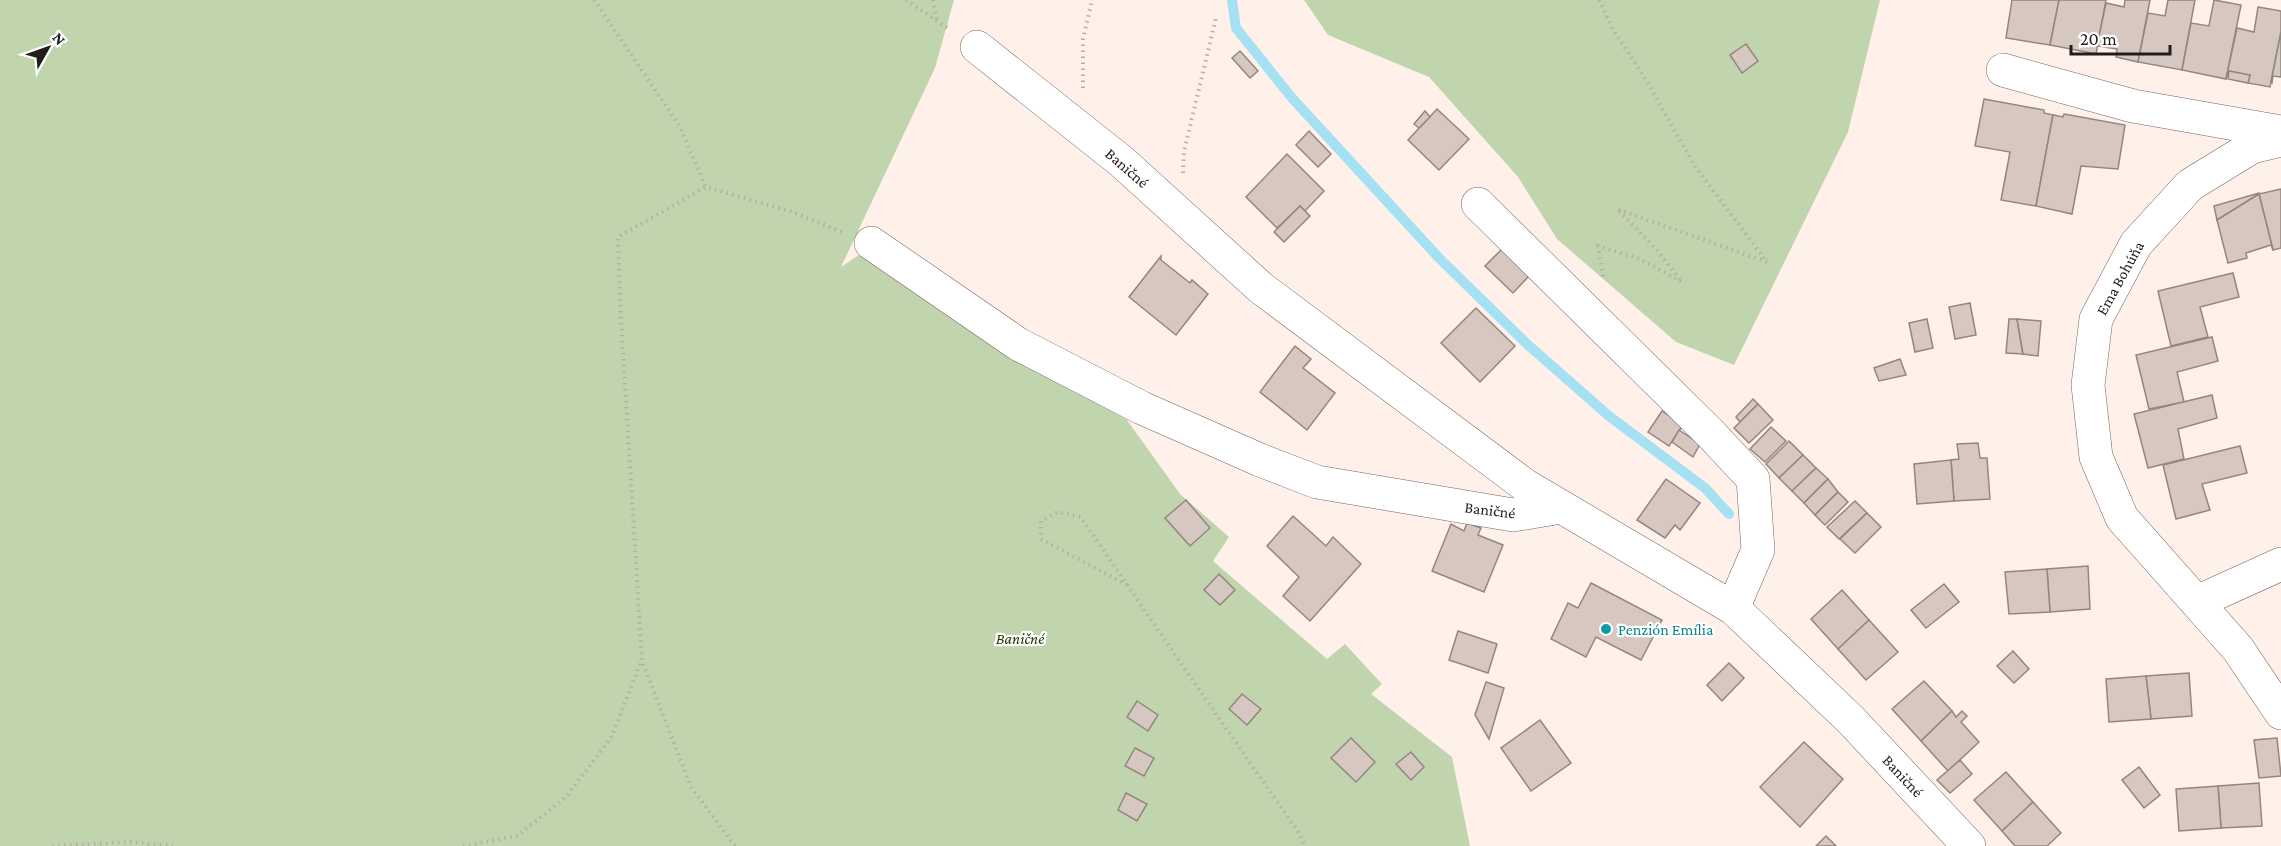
<svg xmlns="http://www.w3.org/2000/svg" width="2281" height="846" viewBox="0 0 2281 846" font-family="'Crimson Pro',serif">
  <rect width="100%" height="100%" fill="#fff1ea"/>
  <g fill="#c0d5ad">
    <path d="M0,0H954L935,68L841,267L859,255L950,317L1127,420L1180,494L1229,537L1213,561L1327,659L1345,644L1382,684L1371,694L1452,757L1470,846H0Z"/>
    <path d="M1304,0H1880L1848,132L1734,365L1676,342L1557,239L1518,177L1429,77L1328,35Z"/>
  </g>
  <g fill="none" stroke-linecap="round" stroke-linejoin="round">
    <path stroke="#a6e1f3" stroke-width="10" d="M1232,0L1236,28L1292,98L1439,258L1527,344L1609,416L1705,488L1729,514"/>
  </g>
  <g fill="#d6c7c1" stroke="#938681" stroke-width="1.5">
    <path d="M2012,0H2059L2050,45L2006,38Z"/>
    <path d="M2059,0H2106L2096,54L2050,45Z"/>
    <path d="M2125,0H2150L2138,62L2116,57L2117,49L2097,46L2106,3L2124,7Z"/>
    <path d="M2168,0H2195L2182,70L2138,62L2148,13L2165,16Z"/>
    <path d="M2214,0L2241,5L2226,79L2182,70L2191,23L2209,26Z"/>
    <path d="M2258,7L2281,11V32L2270,87L2248,83L2250,75L2229,71L2226,79L2237,28L2254,32Z"/>
    <path d="M2281,32V77L2273,76L2272,83L2271,82Z"/>
    <path d="M1746,44L1758,61L1742,73L1730,55Z"/>
    <path d="M1240,51L1258,71L1250,78L1232,58Z"/>
    <path d="M2229,71L2250,75L2248,83L2228,79Z"/>
    <path d="M1984,99L2044,110V113L2053,115L2036,206L2001,200L2010,152L1975,146Z"/>
    <path d="M1437,109L1469,139L1439,170L1408,140Z"/>
    <path d="M1425,111L1430,117L1419,128L1414,124Z"/>
    <path d="M2064,114L2125,125L2118,169L2081,166L2072,214L2036,206L2053,115L2063,117Z"/>
    <path d="M1309,131L1331,154L1318,167L1296,145Z"/>
    <path d="M1287,154L1324,191L1305,211L1300,206L1277,228L1246,197Z"/>
    <path d="M2281,189V248L2273,250L2259,194Z"/>
    <path d="M2259,193V194L2217,220L2214,206Z"/>
    <path d="M2259,194L2273,250L2271,245L2246,253L2247,258L2228,263L2217,220Z"/>
    <path d="M1300,206L1310,216L1284,242L1274,232Z"/>
    <path d="M1502,249L1529,276L1513,293L1485,266Z"/>
    <path d="M1161,256V260L1190,283L1192,280L1208,294L1176,335L1129,297Z"/>
    <path d="M2233,273L2239,297L2200,307L2208,337L2171,346L2158,291Z"/>
    <path d="M1970,303L1976,335L1955,339L1949,307Z"/>
    <path d="M1476,308L1515,346L1480,382L1441,343Z"/>
    <path d="M1927,319L1933,348L1915,352L1909,323Z"/>
    <path d="M2009,319H2017L2023,354L2006,353Z"/>
    <path d="M2017,319L2041,321L2038,356L2023,354Z"/>
    <path d="M2212,337L2218,361L2177,372L2184,402L2149,409L2136,355Z"/>
    <path d="M1295,346L1311,359L1303,368L1335,393L1307,430L1260,392Z"/>
    <path d="M1900,359L1906,375L1879,381L1874,368Z"/>
    <path d="M2212,395L2217,418L2178,429L2184,459L2148,468L2134,414Z"/>
    <path d="M1753,399L1758,404L1740,422L1736,417Z"/>
    <path d="M1758,404L1773,420L1749,443L1734,428Z"/>
    <path d="M1662,411L1683,425L1669,446L1648,432Z"/>
    <path d="M1771,427L1786,441L1765,462L1750,449Z"/>
    <path d="M1679,430L1700,444L1693,457L1672,442Z"/>
    <path d="M1789,441L1803,455L1779,478L1766,464Z"/>
    <path d="M1978,443L1980,458H1987L1990,499L1954,501L1951,460L1959,459L1957,444Z"/>
    <path d="M2240,446L2247,473L2202,484L2210,510L2176,519L2163,465Z"/>
    <path d="M1803,455L1816,468L1792,491L1779,478Z"/>
    <path d="M1951,460L1954,501L1917,504L1914,464Z"/>
    <path d="M1816,468L1828,479L1804,503L1792,491Z"/>
    <path d="M1666,479L1700,503L1680,530L1675,525L1665,538L1637,520Z"/>
    <path d="M1828,479L1838,492L1815,515L1804,503Z"/>
    <path d="M1838,492L1848,502L1825,525L1815,515Z"/>
    <path d="M1186,500L1210,528L1190,546L1165,518Z"/>
    <path d="M1855,501L1867,513L1839,539L1827,527Z"/>
    <path d="M1867,513L1881,527L1855,553L1840,539Z"/>
    <path d="M1293,516L1326,546L1333,537L1361,564L1310,621L1283,596L1299,577L1267,546Z"/>
    <path d="M1467,523L1481,528L1478,535L1503,545L1484,592L1432,571L1451,524L1464,531Z"/>
    <path d="M2088,566L2090,609L2050,612L2047,569Z"/>
    <path d="M2047,569L2050,612L2009,614L2005,572Z"/>
    <path d="M1219,574L1235,590L1220,605L1204,590Z"/>
    <path d="M1591,583L1662,620L1641,660L1596,637L1586,657L1551,639L1568,603L1578,608Z"/>
    <path d="M1944,584L1959,602L1926,628L1911,610Z"/>
    <path d="M1842,590L1869,620L1838,649L1811,619Z"/>
    <path d="M1869,620L1898,652L1866,680L1838,649Z"/>
    <path d="M1458,631L1497,644L1488,673L1449,660Z"/>
    <path d="M2013,651L2029,669L2014,683L1997,666Z"/>
    <path d="M1729,663L1744,678L1722,701L1707,685Z"/>
    <path d="M2189,673L2192,716L2151,719L2146,676Z"/>
    <path d="M2146,676L2151,719L2109,722L2106,679Z"/>
    <path d="M1924,681L1952,711L1921,741L1892,709Z"/>
    <path d="M1486,682L1504,688L1489,739L1475,715Z"/>
    <path d="M1242,694L1261,709L1247,725L1229,709Z"/>
    <path d="M1137,701L1158,715L1148,731L1127,717Z"/>
    <path d="M1952,711L1956,717L1962,711L1967,716L1961,722L1979,742L1948,771L1921,741Z"/>
    <path d="M1540,720L1571,763L1531,791L1501,748Z"/>
    <path d="M1351,738L1375,762L1356,782L1331,758Z"/>
    <path d="M2277,738L2281,776L2259,778L2254,740Z"/>
    <path d="M1804,742L1843,779L1800,827L1760,787Z"/>
    <path d="M1135,748L1154,758L1144,776L1125,766Z"/>
    <path d="M1411,752L1424,767L1411,780L1396,764Z"/>
    <path d="M1960,760L1972,774L1950,793L1937,780Z"/>
    <path d="M2139,767L2160,795L2144,808L2122,780Z"/>
    <path d="M2006,772L2033,802L2002,831L1974,800Z"/>
    <path d="M2259,783L2262,826L2221,828L2218,786Z"/>
    <path d="M2218,786L2221,828L2179,831L2176,789Z"/>
    <path d="M1126,793L1147,804L1137,821L1118,810Z"/>
    <path d="M2033,802L2061,833L2047,846H2015L2002,831Z"/>
    <path d="M1826,836L1836,846H1816Z"/>
  </g>
  <g fill="none" stroke-linecap="round" stroke-linejoin="round">
    <defs>
      <g id="minor">
        <path d="M977,47L1121,161L1261,288L1526,486L1733,608L1850,719L1969,846"/>
        <path d="M2003,70L2133,106L2281,132"/>
        <path d="M2281,140L2252,147L2190,185L2136,244L2096,319L2088,385L2096,457L2122,518L2238,649L2281,713"/>
        <path d="M1478,204L1710,433L1753,479L1758,550L1733,608"/>
        <path d="M871,243L1018,344L1142,408L1260,460L1317,482L1513,515L1561,507"/>
        <path d="M2197,602L2281,564"/>
      </g>
    </defs>
    <use href="#minor" stroke="#71655f" stroke-width="34"/>
    <g stroke="#b8ada7" stroke-width="4" stroke-dasharray="1.5 4.5" stroke-linecap="butt">
      <path d="M594,0L679,125L706,187"/>
      <path d="M906,0L949,29"/>
      <path d="M933,0L937,20"/>
      <path d="M1599,0L1614,31L1648,83L1694,165L1767,262L1617,209L1655,248L1682,282L1640,259L1598,246L1604,280"/>
      <path d="M1083,88V39L1092,0"/>
      <path d="M1183,173L1184,151L1216,18"/>
      <path d="M1127,585L1041,539V521L1058,512L1081,517C1152,622 1224,726 1297,830L1305,846"/>
      <path d="M52,846L130,842L173,846"/>
      <path d="M463,846L517,836L565,798L611,738L641,662"/>
      <path d="M735,846L691,787L642,661L620,303L618,237L706,187L790,211L842,232"/>
    </g>
    <use href="#minor" stroke="#fff" stroke-width="33"/>
  </g>
  <circle fill="#0f9aa8" stroke="#fff" stroke-width="2" cx="1606" cy="629" r="6"/>
  <g text-anchor="middle" dominant-baseline="central" stroke-width="4.5" stroke-linejoin="round" paint-order="stroke">
    <g font-size="16" fill="#221d1b" stroke="#fff">
      <text transform="translate(1127 168) rotate(41)">Baničné</text>
      <text transform="translate(2120 278) rotate(-61)">Ema Bohúňa</text>
      <text transform="translate(1490 510) rotate(7)">Baničné</text>
      <text transform="translate(1903 776) rotate(47)">Baničné</text>
    </g>
    <g font-size="16" fill="#0d838f" stroke="#fff" text-anchor="start">
      <text x="1618" y="629">Penzión Emília</text>
    </g>
    <g font-size="16" font-style="italic" fill="#263a09" stroke="#fff">
      <text x="1020" y="638">Baničné</text>
    </g>
  </g>
  <g transform="translate(48 48) rotate(50)" stroke="#ffffff" stroke-width="4.5" paint-order="stroke">
  <path d="M0-4.5L10 22L0 15L-10 22Z" fill="#221d1b"/>
  <text y="-9" font-size="16" font-weight="bold" text-anchor="middle" fill="#221d1b">N</text>
  </g>
  <path d="M2071 45v9h99v-9" fill="none" stroke="#221d1b" stroke-width="3"/>
  <text x="2080" y="45" font-size="18" fill="#221d1b" stroke="#ffffff" stroke-width="4.5" paint-order="stroke">20 m</text>
</svg>
